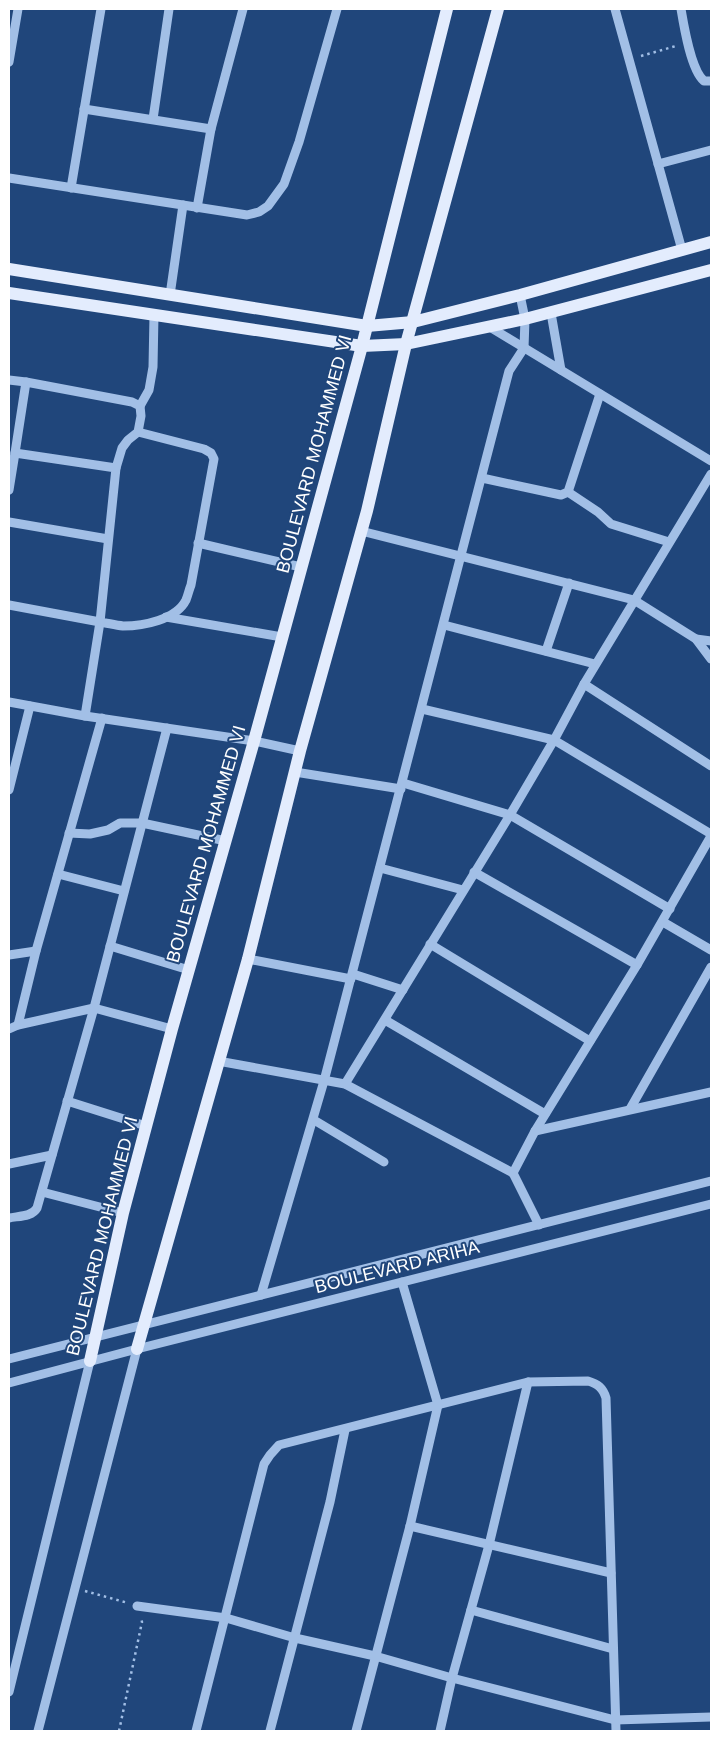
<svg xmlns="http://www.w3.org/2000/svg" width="720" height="1740" viewBox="0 0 720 1740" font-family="Arial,sans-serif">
  <rect width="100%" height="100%" fill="#20467b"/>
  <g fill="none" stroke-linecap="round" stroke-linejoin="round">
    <g stroke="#a2bfe6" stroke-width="2.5" stroke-dasharray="2.5 4" stroke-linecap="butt">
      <path d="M641,56L676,46"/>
      <path d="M85,1591L128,1603"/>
      <path d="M119,1731L142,1622L141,1618"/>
    </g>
    <g stroke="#a2bfe6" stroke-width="9">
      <path d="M615,9L682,250"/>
      <path d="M681,9C684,27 691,70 704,81H711"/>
      <path d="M9,62L18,9"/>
      <path d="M84,109L211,129"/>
      <path d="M153,119L169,9"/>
      <path d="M658,164L711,150"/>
      <path d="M9,178L247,215L259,212L268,206L284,184L299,142L337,9"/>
      <path d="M71,188L101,9"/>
      <path d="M197,208L211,129L243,9"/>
      <path d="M170,295L183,205"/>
      <path d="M551,313L561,370"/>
      <path d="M488,326L711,461"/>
      <path d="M9,380L26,382"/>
      <path d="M140,406L149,390L153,367L154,315"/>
      <path d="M15,453L26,382L132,402L140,406L141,416L138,432L128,440L122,448L116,468"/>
      <path d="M482,478L561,495L568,492L600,394"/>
      <path d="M9,490L15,453L116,468L100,622C107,623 115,625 123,626C143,626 176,620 186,600C188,595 189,590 191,585L214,459L211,453L204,449L138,432"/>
      <path d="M568,492L598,512L611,524L669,542"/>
      <path d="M9,522L108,539"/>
      <path d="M361,531L634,600L696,639L711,659"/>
      <path d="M198,543L301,567"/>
      <path d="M9,605L100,622L85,716"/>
      <path d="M166,617L282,637"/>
      <path d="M444,625L595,664"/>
      <path d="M696,639L711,641"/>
      <path d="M546,651L569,583"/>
      <path d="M584,684L711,766"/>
      <path d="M9,702L85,716L254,741L300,751"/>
      <path d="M422,709L554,740L711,834"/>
      <path d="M295,772L401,789"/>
      <path d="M403,783L510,815L670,909"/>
      <path d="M9,790L30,706"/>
      <path d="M69,833L90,834L108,830L120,823H142L226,841"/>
      <path d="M380,868L463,890"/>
      <path d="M474,872L637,965"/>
      <path d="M58,874L124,891"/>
      <path d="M663,922L711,950"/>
      <path d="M430,944L590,1041"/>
      <path d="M110,946L189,970"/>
      <path d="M9,955L36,951"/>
      <path d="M248,959L351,979"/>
      <path d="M353,974L403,990"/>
      <path d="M385,1020L545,1114"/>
      <path d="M18,1025L36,951L102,718"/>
      <path d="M9,1029L18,1025L94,1008L172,1029"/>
      <path d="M218,1061L345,1084L513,1173"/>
      <path d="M345,1084L510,815L554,740L584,684L711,474"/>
      <path d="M67,1101L146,1126"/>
      <path d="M630,1109L711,967"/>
      <path d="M314,1120L384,1162"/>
      <path d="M535,1131L711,1092"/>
      <path d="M9,1164L52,1155"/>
      <path d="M42,1192L123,1213"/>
      <path d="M9,1218C18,1216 32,1217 37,1208L94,1008L167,728"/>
      <path d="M539,1225L513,1173L535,1131L637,965L711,836"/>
      <path d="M261,1295L324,1081L509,371L524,348L525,319L520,295"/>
      <path d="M9,1359L711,1181"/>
      <path d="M9,1383L137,1349L711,1204"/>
      <path d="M410,1526L611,1573"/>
      <path d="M137,1606L226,1618L295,1638L375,1656L452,1678L615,1720L711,1717"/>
      <path d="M471,1610L613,1649"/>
      <path d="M9,1692L90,1361"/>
      <path d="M38,1731L137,1349"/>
      <path d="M196,1731L264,1464L270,1455L279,1445L528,1382L588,1381C598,1384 603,1388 606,1398L616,1731"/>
      <path d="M270,1731L330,1502L345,1430"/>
      <path d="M356,1731L410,1526L438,1405L402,1282"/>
      <path d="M440,1731L452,1678L489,1545L528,1382"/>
    </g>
    <g stroke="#e3ecfd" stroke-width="12">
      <path d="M9,269L367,326L413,322L520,295L711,242"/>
      <path d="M9,293L362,346L406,344L525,319L711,270"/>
      <path d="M137,1349L248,959L300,751L367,511L406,344L498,9"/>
      <path d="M90,1361L123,1213L172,1029L254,741L362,346L447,9"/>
    </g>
  </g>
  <g text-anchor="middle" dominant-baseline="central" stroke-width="4" stroke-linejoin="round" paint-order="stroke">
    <g font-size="18" fill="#fff" stroke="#20467b">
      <text transform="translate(314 454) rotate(-75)">BOULEVARD MOHAMMED VI</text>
      <text transform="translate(206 844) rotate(-74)">BOULEVARD MOHAMMED VI</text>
      <text transform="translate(102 1236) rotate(-76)">BOULEVARD MOHAMMED VI</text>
      <text transform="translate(397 1267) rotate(-14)">BOULEVARD ARIHA</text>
    </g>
  </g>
  <rect width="720" height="1740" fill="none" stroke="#ffffff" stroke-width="20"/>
</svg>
